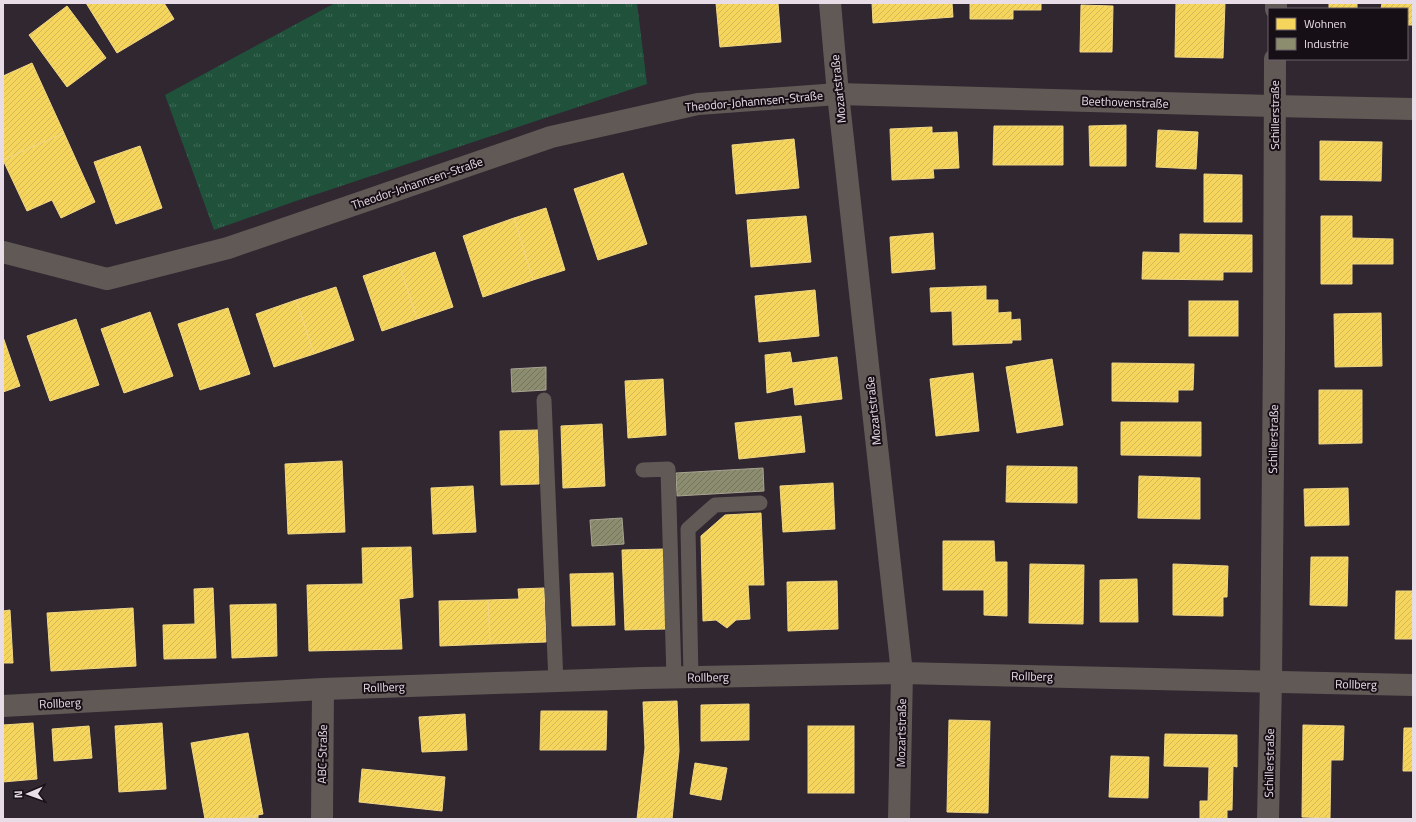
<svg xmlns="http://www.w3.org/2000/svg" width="1416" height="822" viewBox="0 0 1416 822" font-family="'Titillium Web',sans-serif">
  <defs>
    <pattern id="grass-tufts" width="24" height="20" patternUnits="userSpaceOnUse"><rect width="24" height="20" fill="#1f513b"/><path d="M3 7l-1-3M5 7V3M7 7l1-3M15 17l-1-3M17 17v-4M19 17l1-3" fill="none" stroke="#406957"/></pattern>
    <pattern id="homes-hatch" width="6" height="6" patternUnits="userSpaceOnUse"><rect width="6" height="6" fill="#f6d55c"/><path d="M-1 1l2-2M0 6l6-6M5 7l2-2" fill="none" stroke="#d3b857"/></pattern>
    <pattern id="industry-hatch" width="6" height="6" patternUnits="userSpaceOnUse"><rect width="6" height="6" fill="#8c8c6e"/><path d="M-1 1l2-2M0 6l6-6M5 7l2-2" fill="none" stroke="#747260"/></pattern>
  </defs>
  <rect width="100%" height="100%" fill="#302730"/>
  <path fill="url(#grass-tufts)" d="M335,3H637L647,84L293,202L214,230L165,95Z"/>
  <g fill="url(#homes-hatch)" stroke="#f2d786">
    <path d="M86,3H164L174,19L117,53Z"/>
    <path d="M716,3H778L781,42L720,47Z"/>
    <path d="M872,3H952L953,17L873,23Z"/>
    <path d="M970,3H1041V10H1013V19H970Z"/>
    <path d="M1176,3H1225L1223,58L1175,57Z"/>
    <rect x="1329" y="3" width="28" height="6"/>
    <path d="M1382,3H1413V25H1407V9H1381Z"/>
    <path d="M1081,5L1113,6L1112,52H1080Z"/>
    <path d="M67,6L106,58L67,87L29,35Z"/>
    <path d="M32,63L64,133L3,160V76Z"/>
    <path d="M1126,125V166H1090L1089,126Z"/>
    <path d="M994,126H1063V165H993Z"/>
    <path d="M932,127V133L957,132L959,168L933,169L934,178L892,180L890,129Z"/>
    <path d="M1158,130L1198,132L1196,169L1156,167Z"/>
    <path d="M64,133L95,202L61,218L52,200L27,211L3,160Z"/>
    <path d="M794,139L799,188L736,194L732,145Z"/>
    <path d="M1320,141L1382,142L1381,181L1320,180Z"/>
    <path d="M140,146L162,208L116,224L94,162Z"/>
    <path d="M623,173L647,244L598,260L574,189Z"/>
    <path d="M1204,174L1242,175V222H1204Z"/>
    <path d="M546,208L565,270L533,280L514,218Z"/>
    <path d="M806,216L811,262L751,267L747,220Z"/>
    <path d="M1321,216H1352V238L1393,239V264H1352V284H1321Z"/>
    <path d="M514,218L533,280L483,297L463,236Z"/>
    <path d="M933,233L935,269L892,273L890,237Z"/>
    <path d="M1180,234L1252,235V272H1223V280L1142,279L1143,252L1180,253Z"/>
    <path d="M435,252L453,307L417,319L399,264Z"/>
    <path d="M399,264L417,319L382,331L363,276Z"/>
    <path d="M986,286V300H998V313L1011,312V320L1020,319L1021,340H1012V343L953,345L952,311L931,312L930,288Z"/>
    <path d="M336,287L354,340L314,354L296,300Z"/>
    <path d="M815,290L819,336L759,342L755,296Z"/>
    <path d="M296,300L314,354L274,367L256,314Z"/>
    <rect x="1189" y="301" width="49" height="35"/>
    <path d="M228,308L250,374L200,390L178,324Z"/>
    <path d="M150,312L173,376L124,393L101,329Z"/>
    <path d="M1381,313L1382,366L1335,367L1334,314Z"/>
    <path d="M76,319L99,385L50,401L27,336Z"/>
    <path d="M3,337L20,386L3,392Z"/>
    <path d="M790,352L792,363L837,357L842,399L795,405L793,387L767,393L765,355Z"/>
    <path d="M1052,359L1063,425L1017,433L1006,367Z"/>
    <path d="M1112,363L1194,364L1193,390H1178V402L1112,401Z"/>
    <path d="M973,373L979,431L936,436L930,379Z"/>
    <path d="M663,379L666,435L628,438L625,381Z"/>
    <path d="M1319,390H1362V443L1319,444Z"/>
    <path d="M801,416L805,452L739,459L735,423Z"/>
    <path d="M1121,422H1201V456L1121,455Z"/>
    <path d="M602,424L605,486L563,488L561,426Z"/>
    <path d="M538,430L539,484L501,485L500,431Z"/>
    <path d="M342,461L345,532L288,534L285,464Z"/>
    <path d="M1007,466L1077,467V503L1006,502Z"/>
    <path d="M1139,476L1200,478V519L1138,518Z"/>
    <path d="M833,483L835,529L783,532L780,486Z"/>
    <path d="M473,486L476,532L433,534L431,488Z"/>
    <path d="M1348,488L1349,525L1305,526L1304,489Z"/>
    <path d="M761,513L764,585H748L750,619L736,620L727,628L716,620L703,621L701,536L725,515Z"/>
    <path d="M943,541H994L995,562H1007V616L984,615V590H943Z"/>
    <path d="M411,547L413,597L399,599L402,649L309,651L307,585L363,584L362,548Z"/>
    <path d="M665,549L667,629L625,630L622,550Z"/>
    <path d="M1311,557H1348L1347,606L1310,605Z"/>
    <path d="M1030,564L1084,565L1083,624L1029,623Z"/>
    <path d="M1173,564L1228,566L1227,597H1223V616L1173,615Z"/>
    <path d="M613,573L615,625L572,626L570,574Z"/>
    <path d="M1137,579L1138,622H1100V580Z"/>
    <path d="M837,581L838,629L788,631L787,582Z"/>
    <path d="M213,588L216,658L164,659L163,625L195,624L194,589Z"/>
    <path d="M544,588L546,642L490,644L488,600L519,599L518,589Z"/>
    <path d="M1396,591H1413V639H1395Z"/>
    <path d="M488,600L490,644L440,646L439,601Z"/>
    <path d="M276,604L277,656L232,658L230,605Z"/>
    <path d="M133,608L136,666L51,671L47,613Z"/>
    <path d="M10,610L13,663H3V611Z"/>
    <path d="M677,701L679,751L672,819H637L645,748L643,702Z"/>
    <path d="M749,704V740L701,741V705Z"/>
    <path d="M541,711H607L606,750H540Z"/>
    <path d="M465,714L467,750L422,752L419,717Z"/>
    <path d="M949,720L990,721L988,813L947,812Z"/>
    <path d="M33,723L37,779L3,782V725Z"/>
    <path d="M162,723L166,789L119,792L115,726Z"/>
    <path d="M1303,725L1344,726L1343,760H1331L1330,818L1302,817Z"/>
    <path d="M89,726L92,758L54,761L52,729Z"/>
    <rect x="808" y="726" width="46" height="67"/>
    <path d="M1404,728H1413V771H1403Z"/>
    <path d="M248,733L263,814L237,819H205L191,743Z"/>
    <path d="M1165,734L1237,735V767L1233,766L1232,810H1227V819H1200V801H1208L1209,767L1164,766Z"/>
    <path d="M1111,756L1149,757L1148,798L1109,797Z"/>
    <path d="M695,763L727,768L721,800L690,794Z"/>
    <path d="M362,769L445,777L442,811L359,802Z"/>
    <path d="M258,815V819H237Z"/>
  </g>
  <g fill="url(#industry-hatch)" stroke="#a8a492">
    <path d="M546,367V390L512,392L511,369Z"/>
    <path d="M763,468L764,491L677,496L676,473Z"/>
    <path d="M622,518L624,544L592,546L590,520Z"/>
  </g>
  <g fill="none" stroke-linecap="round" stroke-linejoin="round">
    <g stroke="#605955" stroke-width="15">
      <path d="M544,400L556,682"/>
      <path d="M643,470L668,469L674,678"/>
      <path d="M691,678L688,529L715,505L760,503"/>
    </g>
    <g stroke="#605955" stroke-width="22">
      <path d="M830,3L838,94L902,673L899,819"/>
      <path d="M1276,9V3"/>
      <path d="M3,252L107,279L228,248L551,137L698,104L838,94L1274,106L1413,109"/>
      <path d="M3,706L323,689L644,678L902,673L1413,685"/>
      <path d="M322,819L323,689"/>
      <path d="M1268,819L1271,682L1274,351L1275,59"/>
    </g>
  </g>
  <g text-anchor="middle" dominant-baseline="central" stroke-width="4" stroke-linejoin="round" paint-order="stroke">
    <g font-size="12" fill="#e8dce7" stroke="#170f16">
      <text transform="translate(838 89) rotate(-96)">Mozartstraße</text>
      <text transform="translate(754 101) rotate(-5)">Theodor-Johannsen-Straße</text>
      <text transform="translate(1125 102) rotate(2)">Beethovenstraße</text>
      <text transform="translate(1274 115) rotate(-90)">Schillerstraße</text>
      <text transform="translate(417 183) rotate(-19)">Theodor-Johannsen-Straße</text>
      <text transform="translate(873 411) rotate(-96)">Mozartstraße</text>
      <text transform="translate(1273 439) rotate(-89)">Schillerstraße</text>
      <text transform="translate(1032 676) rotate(1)">Rollberg</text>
      <text transform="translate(708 677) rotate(-1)">Rollberg</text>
      <text transform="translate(1356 684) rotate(1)">Rollberg</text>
      <text transform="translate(384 687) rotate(-2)">Rollberg</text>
      <text transform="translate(60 703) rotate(-3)">Rollberg</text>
      <text transform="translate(901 733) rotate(-89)">Mozartstraße</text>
      <text transform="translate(322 754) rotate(-89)">ABC-Straße</text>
      <text transform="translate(1269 763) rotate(-89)">Schillerstraße</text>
    </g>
  </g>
  <rect width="1416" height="822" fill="none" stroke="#e8dce7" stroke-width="8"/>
  <rect x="1268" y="8" width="140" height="52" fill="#170f16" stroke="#6b616a"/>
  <rect x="1276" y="18" width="20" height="12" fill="#f6d55c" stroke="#6b616a"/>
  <text x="1304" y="28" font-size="12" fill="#e8dce7">Wohnen</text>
  <rect x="1276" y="38" width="20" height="12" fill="#8c8c6e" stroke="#6b616a"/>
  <text x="1304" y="48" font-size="12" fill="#e8dce7">Industrie</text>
  <g transform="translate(28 794) rotate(268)" stroke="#170f16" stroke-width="3" paint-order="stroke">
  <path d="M0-3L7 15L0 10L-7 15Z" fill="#e8dce7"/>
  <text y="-6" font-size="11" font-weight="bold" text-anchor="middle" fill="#e8dce7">N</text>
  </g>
</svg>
